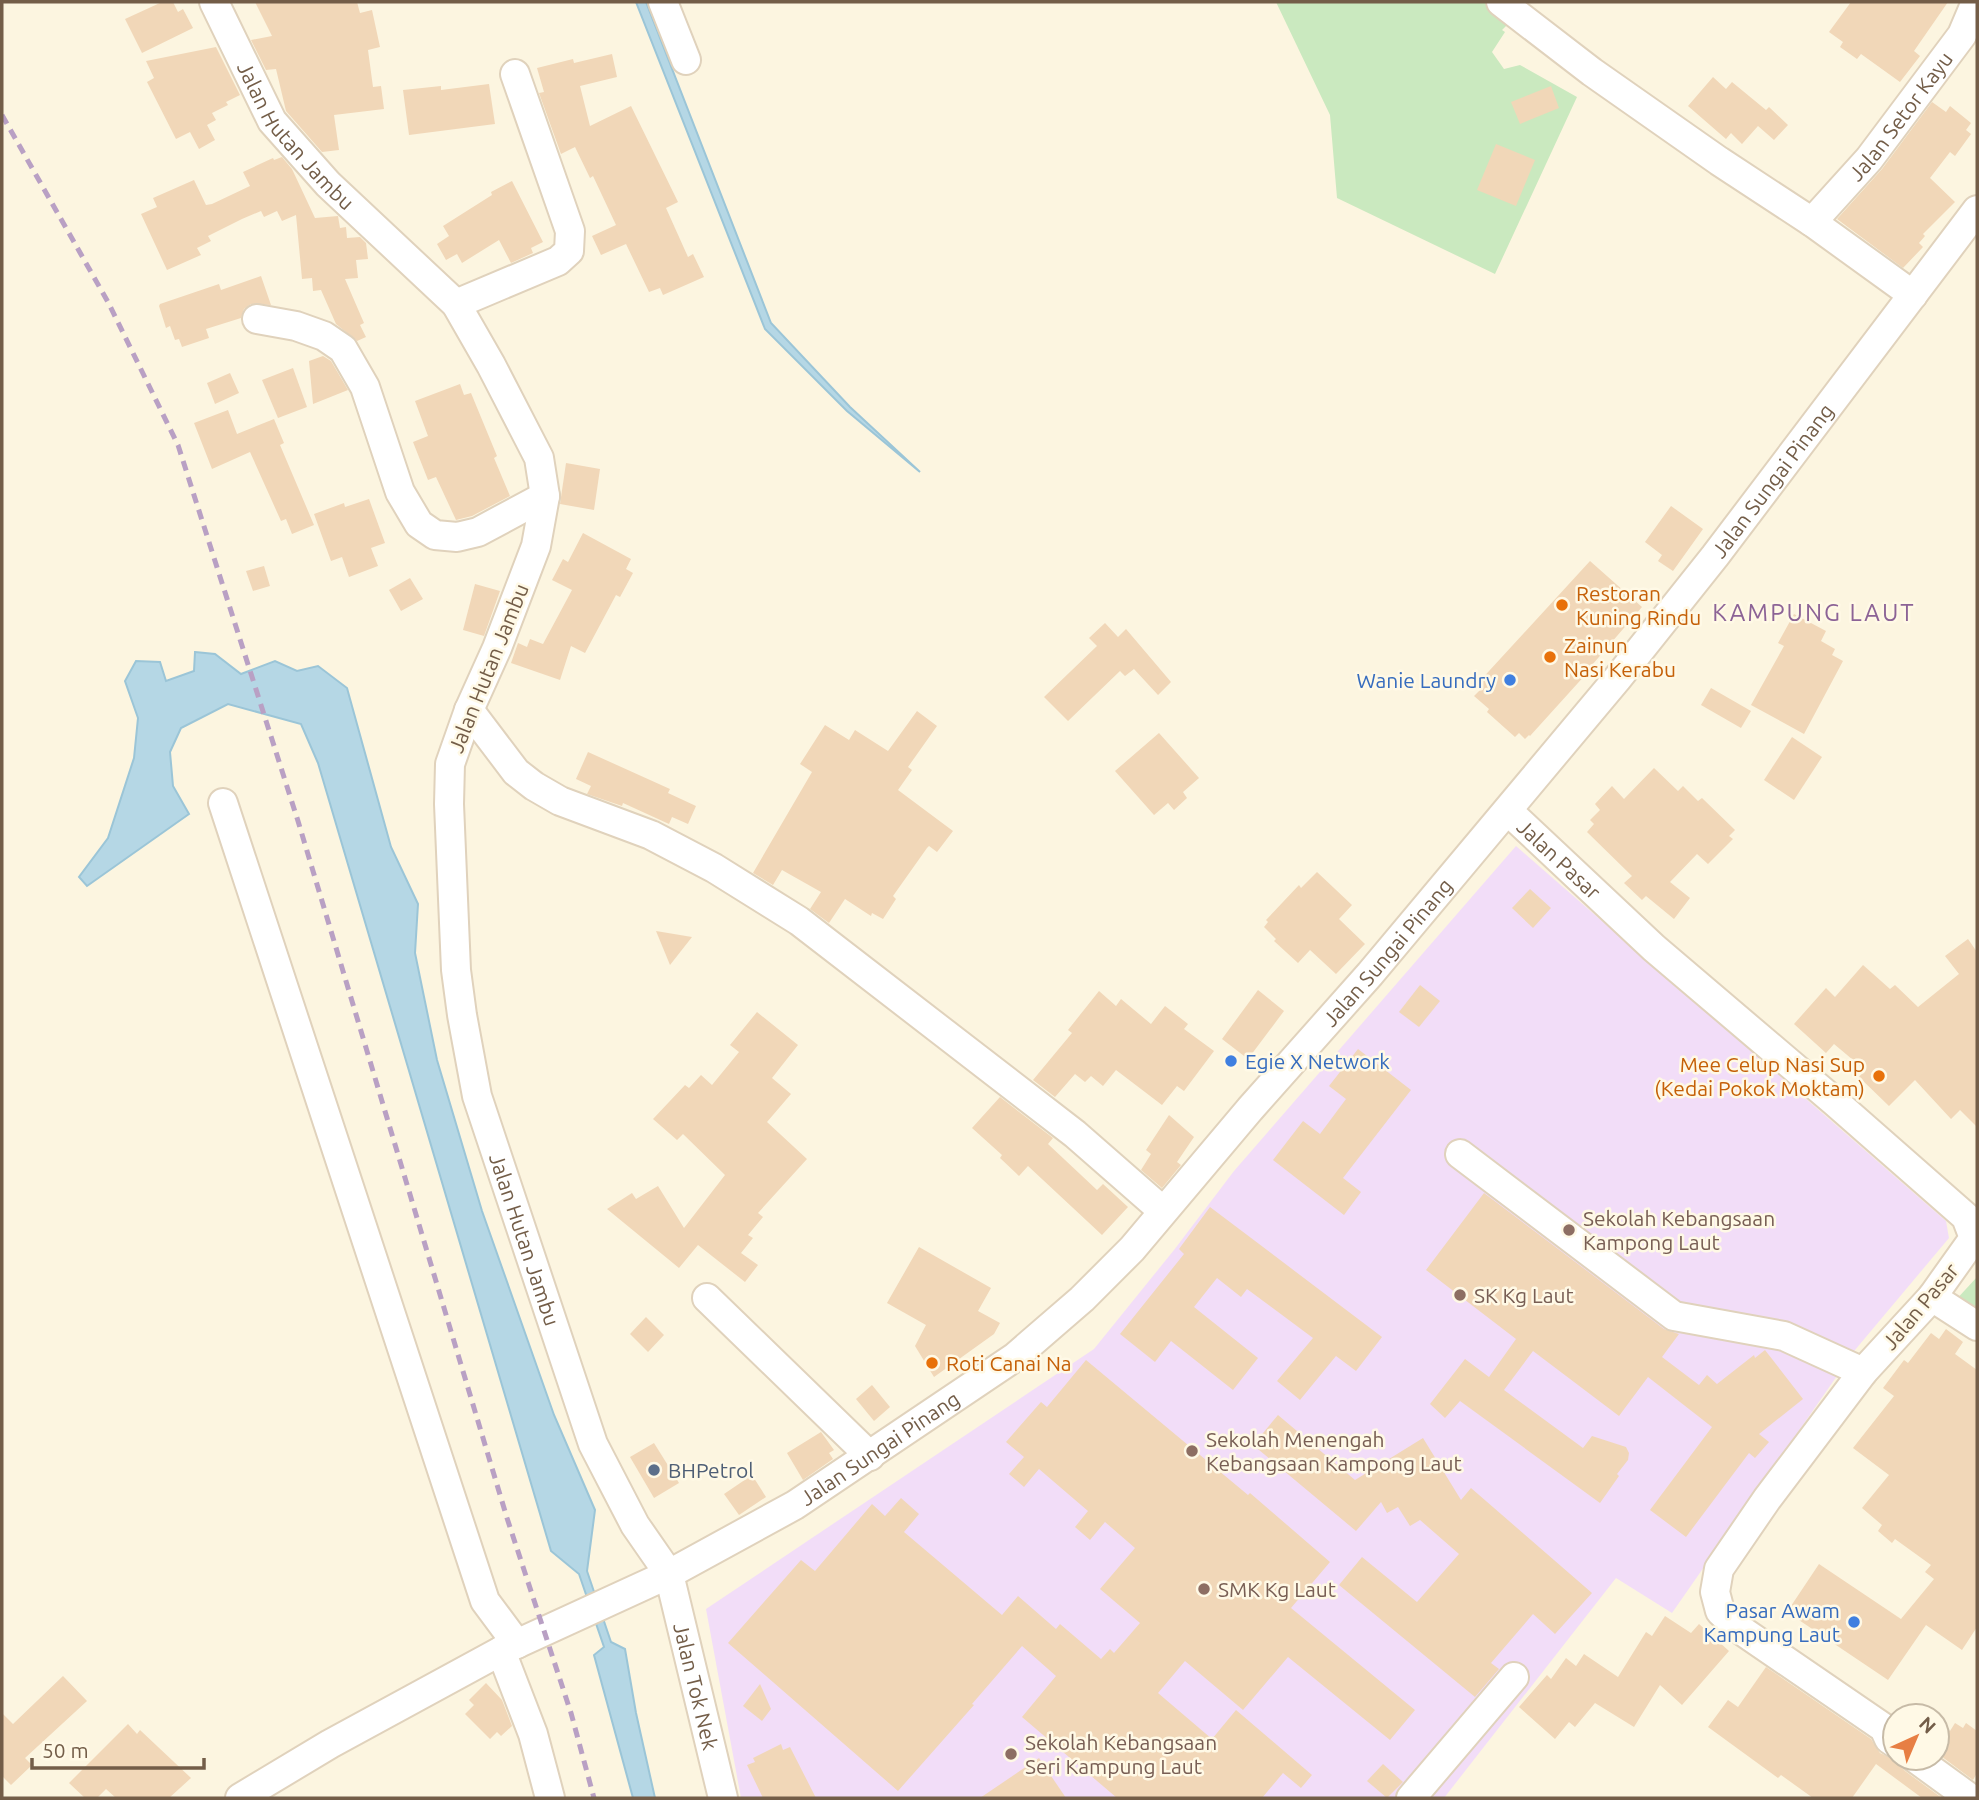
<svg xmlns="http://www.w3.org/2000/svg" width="1979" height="1800" viewBox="0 0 1979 1800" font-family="Ubuntu,sans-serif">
  <rect width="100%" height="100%" fill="#fcf5e0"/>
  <path fill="#f2ddf8" d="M1516,846L1946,1221L1949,1238L1855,1350L1672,1613L1616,1578L1444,1798H741L706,1609L1094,1349L1174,1250L1234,1171Z"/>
  <g fill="#cae9bf">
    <path d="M1276,2H1484L1508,24L1502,30L1505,32L1492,52L1504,69L1520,65L1577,97L1495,274L1337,198L1330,115Z"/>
    <path d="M1977,1277V1318L1954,1302Z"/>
  </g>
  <g fill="#b5d7e5" stroke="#9bc5d7" stroke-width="2">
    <path d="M636,2H646L771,323L850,407L920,472L847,411L765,329Z"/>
    <path d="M195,652L215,654L241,674L275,661L297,671L318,666L347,688L391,847L418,904L415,953L437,1060L482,1211L554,1415L595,1510L587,1571L611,1642L625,1649L636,1713L655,1798H633L594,1655L604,1647L579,1574L551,1551L318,763L301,724L228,704L181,728L170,752L173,786L189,814L87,886L79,877L108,838L134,758L138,718L125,681L136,661L160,662L166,681L194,671Z"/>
  </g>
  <g fill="#f1d7b8">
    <path d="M162,2H173L178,12L183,9L193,28L142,53L125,19Z"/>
    <path d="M255,2H357L360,13L372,10L380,47L368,50L373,87L381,86L384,109L334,115L339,150L322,152L286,111L276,69L266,70L251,40L272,36Z"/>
    <path d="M1851,2H1948L1914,51L1920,56L1900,82L1861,54L1857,59L1840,47L1843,42L1829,32Z"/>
    <path d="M216,47L240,95L226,102L228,105L212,113L216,120L207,125L215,140L199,149L190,132L176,139L147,82L154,78L146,61Z"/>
    <path d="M612,54L617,77L580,86L590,126L631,106L678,202L666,208L688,257L693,254L704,277L663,295L660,288L649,292L626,244L601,255L592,236L616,225L593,176L590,178L575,147L561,154L539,93L544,92L537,68L573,59L574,63Z"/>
    <path d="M1713,77L1726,89L1732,82L1766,110L1769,107L1788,125L1774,140L1758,126L1742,144L1731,133L1726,139L1688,106Z"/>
    <path d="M489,84L495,124L409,135L403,90L441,86V90Z"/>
    <path d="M1551,86L1559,108L1520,124L1511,102Z"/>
    <path d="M1932,102L1946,112L1950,106L1971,123L1966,130L1971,134L1955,156L1950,152L1930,178L1955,202L1923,234L1925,236L1919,243L1923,247L1903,268L1837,219L1882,169Z"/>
    <path d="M1496,144L1535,160L1516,206L1477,190Z"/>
    <path d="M282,157L292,169L315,218L338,216L340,228L346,227L347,238L360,237L366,243L368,259L356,260L358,278L345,279L364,323L360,325L366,337L357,341L336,324L321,290L313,291L312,278L302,279L296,215L282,221L277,211L264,217L261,211L242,219L208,236L211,241L197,248L201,255L167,270L141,214L157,207L153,198L194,180L206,205L212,204L250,186L243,172L273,158L274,160Z"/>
    <path d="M512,181L543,242L531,248L533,253L511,263L499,240L462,263L457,254L446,260L437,244L449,236L443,226L492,195L491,192Z"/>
    <path d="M261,276L271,305L251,304L244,309L241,318L206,329L209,338L182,347L179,339L175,340L170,326L166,328L159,306L160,304L219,284L221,290Z"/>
    <path d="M323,356L331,361L348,390L313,404L309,361Z"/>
    <path d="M293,368L307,407L278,418L262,380Z"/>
    <path d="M230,373L239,393L215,404L207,383Z"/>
    <path d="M460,384L464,395L471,393L497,456L494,458L510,496L472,516L456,520L436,477L428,480L413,442L428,436L415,401Z"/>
    <path d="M228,410L237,434L274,419L284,443L280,445L314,525L292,534L286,519L281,521L250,452L212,469L194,423Z"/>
    <path d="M566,463L600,469L594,510L560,504Z"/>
    <path d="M369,499L385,543L371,548L378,566L349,577L342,557L331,561L314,514L344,503L345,507Z"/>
    <path d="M1671,506L1703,529L1673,571L1658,561L1662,555L1645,542Z"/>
    <path d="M583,533L631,559L626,569L633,573L620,597L616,595L585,653L571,646L560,680L511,663L518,643L527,647L530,639L543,644L572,590L552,580L563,559L568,562Z"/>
    <path d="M1590,561L1642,607L1586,672L1587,673L1530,736L1529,735L1525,739L1519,733L1515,737L1487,712L1489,709L1474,696L1483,687L1478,683Z"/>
    <path d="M264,566L270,586L253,591L246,571Z"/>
    <path d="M410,578L423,599L401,611L389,590Z"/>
    <path d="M475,584L500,591L484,636L463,630Z"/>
    <path d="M1794,614L1826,631L1821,641L1835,649L1832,655L1843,661L1804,734L1751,705L1784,646L1778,643Z"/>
    <path d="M1105,623L1118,637L1126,629L1171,682L1158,695L1134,669L1125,676L1120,671L1068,721L1044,697L1097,646L1089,638Z"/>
    <path d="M1711,688L1751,711L1741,728L1701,705Z"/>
    <path d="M917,711L937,726L908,767L912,770L898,790L953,831L937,852L929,846L927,848L893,896L896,899L883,919L872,913L871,916L845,899L829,923L810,909L821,892L782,870L773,885L753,873L812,772L800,764L825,725L849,740L855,730L888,751Z"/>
    <path d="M1159,733L1199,778L1183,792L1187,798L1174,810L1168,803L1154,815L1115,771Z"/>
    <path d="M1792,737L1822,757L1794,800L1764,780Z"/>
    <path d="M588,752L670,789L668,793L696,806L688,824L672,817L669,824L623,803L622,806L587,794L591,786L576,779Z"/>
    <path d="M1654,768L1678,791L1683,786L1698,801L1702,798L1735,830L1729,836L1733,839L1708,864L1697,854L1670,882L1690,898L1674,919L1646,896L1642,900L1624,883L1632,876L1587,832L1594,824L1590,820L1600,810L1595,804L1612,786L1624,799Z"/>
    <path d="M1317,872L1352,905L1339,919L1365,944L1336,974L1310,950L1298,963L1274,941L1276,939L1264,927L1268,922L1266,920L1299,885L1301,888Z"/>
    <path d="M1530,889L1551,908L1533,928L1512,908Z"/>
    <path d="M656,931L692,937L670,965Z"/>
    <path d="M1968,939L1977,952V1127L1960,1110L1951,1119L1915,1080L1889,1106L1859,1077L1865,1070L1834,1044L1826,1053L1794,1024L1826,988L1835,997L1863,965L1890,989L1895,985L1918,1007L1959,974L1945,956Z"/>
    <path d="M1420,985L1440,1001L1419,1027L1399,1012Z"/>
    <path d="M1258,990L1284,1011L1248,1059L1222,1039Z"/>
    <path d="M1099,991L1116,1006L1121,999L1151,1024L1165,1006L1188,1024L1184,1029L1214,1051L1184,1091L1177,1086L1162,1105L1116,1070L1103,1086L1091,1076L1085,1082L1075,1074L1055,1097L1033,1080L1072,1033L1068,1030Z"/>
    <path d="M757,1012L798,1045L772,1078L791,1094L767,1122L807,1159L758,1213L763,1217L748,1235L753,1238L741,1253L758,1265L745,1282L698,1245L679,1268L607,1209L632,1193L636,1199L658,1186L684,1228L725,1175L683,1134L677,1140L653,1119L685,1085L689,1088L701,1075L712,1085L739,1052L730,1045Z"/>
    <path d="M1358,1049L1411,1090L1343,1178L1361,1192L1344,1215L1273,1160L1303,1121L1320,1134L1346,1099L1329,1086Z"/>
    <path d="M1000,1097L1053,1138L1048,1144L1097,1190L1103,1184L1128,1207L1102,1235L1028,1166L1019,1176L1000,1158L1002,1155L972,1128Z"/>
    <path d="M1169,1115L1194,1137L1177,1162L1181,1165L1162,1188L1141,1170L1151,1154L1146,1150Z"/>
    <path d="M1484,1193L1664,1329L1679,1334L1662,1357L1699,1385L1707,1375L1717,1384L1754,1355L1755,1358L1765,1350L1803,1399L1759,1434L1769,1442L1755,1458L1749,1453L1686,1537L1650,1510L1712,1427L1648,1377L1619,1416L1533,1351L1504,1390L1583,1448L1592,1436L1626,1447L1629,1453L1628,1460L1617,1474L1619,1476L1600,1503L1460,1401L1445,1418L1430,1404L1465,1359L1489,1377L1516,1339L1426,1270Z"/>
    <path d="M1210,1207L1382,1337L1356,1371L1336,1356L1300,1400L1277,1381L1313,1338L1247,1289L1241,1297L1217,1278L1194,1307L1258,1358L1233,1390L1171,1341L1155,1362L1120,1334L1184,1254L1179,1249Z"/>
    <path d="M919,1247L991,1288L978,1311L1000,1323L994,1334L934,1377L915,1346L926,1325L887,1303Z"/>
    <path d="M646,1317L664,1335L648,1352L630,1334Z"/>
    <path d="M1946,1329L1963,1342L1955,1354L1977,1370V1627L1962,1650L1926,1625L1888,1680L1787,1612L1819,1564L1901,1619L1934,1579L1925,1572L1931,1565L1895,1539L1892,1543L1878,1531L1882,1525L1862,1508L1889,1475L1853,1448L1894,1396L1883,1388L1904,1360L1908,1363L1931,1333L1939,1339Z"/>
    <path d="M1086,1360L1248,1495L1250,1493L1330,1562L1291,1608L1415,1710L1390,1740L1288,1657L1243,1710L1185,1661L1158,1693L1212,1739L1236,1710L1312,1775L1301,1788L1283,1773L1262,1798H1117L1022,1717L1056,1676L1022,1646L972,1704L974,1705L898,1791L728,1643L801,1560L815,1571L872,1504L885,1516L901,1498L919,1514L904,1532L1002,1615L1018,1596L1056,1629L1060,1624L1101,1659L1110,1649L1114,1653L1140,1623L1100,1589L1135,1548L1105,1522L1090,1540L1075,1527L1088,1511L1039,1469L1024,1487L1009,1474L1024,1457L1006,1442L1041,1402L1047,1407Z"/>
    <path d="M872,1385L890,1407L874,1421L856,1399Z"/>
    <path d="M1278,1415L1355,1480L1423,1438L1461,1500L1471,1488L1592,1593L1555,1634L1533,1614L1491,1663L1499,1669L1475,1697L1339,1585L1362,1557L1417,1602L1459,1554L1420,1520L1410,1526L1398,1507L1387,1513L1381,1502L1356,1531L1253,1445Z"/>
    <path d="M821,1432L834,1450L829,1453L833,1459L803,1480L787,1453Z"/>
    <path d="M654,1443L679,1483L654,1498L630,1457Z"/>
    <path d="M752,1475L766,1497L739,1515L724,1494Z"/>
    <path d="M1665,1616L1691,1633L1699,1624L1729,1651L1682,1705L1660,1685L1634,1727L1595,1703L1575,1727L1569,1722L1555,1739L1519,1707L1547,1675L1551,1679L1566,1658L1576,1666L1584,1654L1618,1677L1646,1632L1652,1636Z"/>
    <path d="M1766,1667L1871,1739L1880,1753L1893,1759H1899L1900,1765L1905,1771L1942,1798H1922L1876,1764L1852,1798H1813L1781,1775L1778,1778L1708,1727L1728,1700L1738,1707Z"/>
    <path d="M63,1676L87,1701L25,1758L32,1765L11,1785L2,1776V1713L13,1724Z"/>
    <path d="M486,1683L502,1700L512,1726L501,1736L497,1732L490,1739L465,1714L474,1705L469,1700Z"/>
    <path d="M760,1684L771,1709L762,1721L743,1706Z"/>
    <path d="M1937,1721L1950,1731L1955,1723L1963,1728L1966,1723L1977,1731V1773L1973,1780L1937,1753Z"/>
    <path d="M128,1724L137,1734L140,1730L191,1778L169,1798H116L106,1789L97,1798H85L69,1783Z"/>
    <path d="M781,1744L783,1750L790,1747L816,1798H763L747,1765L755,1762L753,1758Z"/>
    <path d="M1039,1758L1066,1798H980Z"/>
    <path d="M1383,1764L1403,1782L1387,1798L1367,1781Z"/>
  </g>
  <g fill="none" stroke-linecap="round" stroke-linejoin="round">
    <defs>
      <g id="minor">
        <path id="s1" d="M214,2L272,121L328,184L456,304L491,365L539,458L545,496L536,546L497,648L469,710L450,764L449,804L456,970L462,1015L477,1096L593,1444L635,1525L669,1574L723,1798"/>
        <path d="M663,2L686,60"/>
        <path d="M1501,2L1592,72L1719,161L1812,222L1913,295"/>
        <path id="s2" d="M1812,222L1869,159L1962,35L1976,2"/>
        <path d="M456,304L558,261L569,251L570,231L515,74"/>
        <path d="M257,319L296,326L324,336L343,349L365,387L400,492L419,524L435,535L457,537L478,532L545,496"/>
        <path d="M469,710L516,772L534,786L560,801L651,835L714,868L799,921L1075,1134L1163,1211"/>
        <path d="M223,803L485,1601L517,1644"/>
        <path id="s3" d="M1508,811L1654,948L1835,1102L1966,1217L1974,1238L1932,1297L1863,1372L1767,1499L1719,1569L1715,1592L1720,1611L1738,1628L1884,1728L1889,1739L1895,1743"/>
        <path d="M1460,1154L1674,1316L1784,1336L1863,1372"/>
        <path d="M1932,1297L1977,1326"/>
        <path d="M707,1298L870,1456"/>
        <path d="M501,1651L533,1734L550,1798"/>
        <path d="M1915,1758L1970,1798"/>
        <path id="s4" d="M240,1798L330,1744L501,1651L669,1574L795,1505L1015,1357L1082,1299L1132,1249L1250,1109L1370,974L1617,679L1715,556L1977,210"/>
        <path d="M1411,1798L1514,1677"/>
      </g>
    </defs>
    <use href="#minor" stroke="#e0d2bc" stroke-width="32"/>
    <use href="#minor" stroke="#fff" stroke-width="28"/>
    <path stroke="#b9a0c4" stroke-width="5" stroke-dasharray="10 7" stroke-linecap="butt" d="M2,115L108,302L178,445L298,821L507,1518L571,1713L594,1798"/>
  </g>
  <g fill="#e8710a" stroke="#fff9e6" stroke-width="2.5">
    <circle cx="1562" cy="605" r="7"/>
    <circle cx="1550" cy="657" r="7"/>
    <circle cx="1879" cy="1076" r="7"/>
    <circle cx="932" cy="1363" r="7"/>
  </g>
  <g fill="#3f7fe0" stroke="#fff9e6" stroke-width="2.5">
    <circle cx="1510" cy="680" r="7"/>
    <circle cx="1231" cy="1061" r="7"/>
    <circle cx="1854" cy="1622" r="7"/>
  </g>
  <g fill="#8d6e63" stroke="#fff9e6" stroke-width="2.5">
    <circle cx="1569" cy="1230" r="7"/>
    <circle cx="1460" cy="1295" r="7"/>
    <circle cx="1192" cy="1451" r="7"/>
    <circle cx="1204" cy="1589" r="7"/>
    <circle cx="1011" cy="1754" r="7"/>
  </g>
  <circle fill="#5c6f8a" stroke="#fff9e6" stroke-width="2.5" cx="654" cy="1470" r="7"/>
  <g text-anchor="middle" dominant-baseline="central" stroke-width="5" stroke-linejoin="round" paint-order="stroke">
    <g font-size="21" fill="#735d48" stroke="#fff9e6">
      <text stroke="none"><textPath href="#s2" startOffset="138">Jalan Setor Kayu</textPath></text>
      <text stroke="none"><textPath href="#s1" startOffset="158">Jalan Hutan Jambu</textPath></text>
      <text stroke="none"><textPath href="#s4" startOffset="2053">Jalan Sungai Pinang</textPath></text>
      <text transform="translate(488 668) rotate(-68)">Jalan Hutan Jambu</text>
      <text stroke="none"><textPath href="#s3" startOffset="70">Jalan Pasar</textPath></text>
      <text stroke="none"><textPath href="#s4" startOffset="1444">Jalan Sungai Pinang</textPath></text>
      <text stroke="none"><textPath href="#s1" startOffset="1376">Jalan Hutan Jambu</textPath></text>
      <text transform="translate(1920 1306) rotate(-50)">Jalan Pasar</text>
      <text stroke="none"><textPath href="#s4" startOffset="730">Jalan Sungai Pinang</textPath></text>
      <text stroke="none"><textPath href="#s1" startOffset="1858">Jalan Tok Nek</textPath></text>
    </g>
    <g font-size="21" fill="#c56008" stroke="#fff9e6" text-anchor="start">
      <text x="1576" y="593">Restoran<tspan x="1576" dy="24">Kuning Rindu</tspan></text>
      <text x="1564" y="645">Zainun<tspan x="1564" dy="24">Nasi Kerabu</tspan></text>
      <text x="1865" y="1064" text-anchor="end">Mee Celup Nasi Sup<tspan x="1865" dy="24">(Kedai Pokok Moktam)</tspan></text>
      <text x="946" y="1363">Roti Canai Na</text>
    </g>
    <g font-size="21" fill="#366cbe" stroke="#fff9e6" text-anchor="end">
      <text x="1496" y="680">Wanie Laundry</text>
      <text x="1245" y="1061" text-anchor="start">Egie X Network</text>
      <text x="1840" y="1610">Pasar Awam<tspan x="1840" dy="24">Kampung Laut</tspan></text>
    </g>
    <g font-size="21" fill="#785e54" stroke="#fff9e6" text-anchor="start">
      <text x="1583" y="1218">Sekolah Kebangsaan<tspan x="1583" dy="24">Kampong Laut</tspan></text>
      <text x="1474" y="1295">SK Kg Laut</text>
      <text x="1206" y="1439">Sekolah Menengah<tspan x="1206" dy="24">Kebangsaan Kampong Laut</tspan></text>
      <text x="1218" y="1589">SMK Kg Laut</text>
      <text x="1025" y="1742">Sekolah Kebangsaan<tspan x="1025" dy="24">Seri Kampung Laut</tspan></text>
    </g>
    <g font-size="21" fill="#4e5e75" stroke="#fff9e6" text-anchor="start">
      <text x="668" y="1470">BHPetrol</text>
    </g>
    <g font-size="24" letter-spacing="2" fill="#8c6396" stroke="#fff9e6">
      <text x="1814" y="612">KAMPUNG LAUT</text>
    </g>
  </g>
  <rect width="1979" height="1800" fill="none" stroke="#735d48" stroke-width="7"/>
  <g transform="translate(1916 1737) rotate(44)"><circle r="33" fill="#fff9e6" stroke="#c7bba7" stroke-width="2"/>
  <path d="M0-5L12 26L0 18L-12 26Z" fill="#e77f44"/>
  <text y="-10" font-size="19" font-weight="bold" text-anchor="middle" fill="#735d48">N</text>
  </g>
  <path d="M32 1758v10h172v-10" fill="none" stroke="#735d48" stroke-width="3.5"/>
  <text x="42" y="1758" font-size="21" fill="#735d48" stroke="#fff9e6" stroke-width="5" paint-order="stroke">50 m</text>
</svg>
